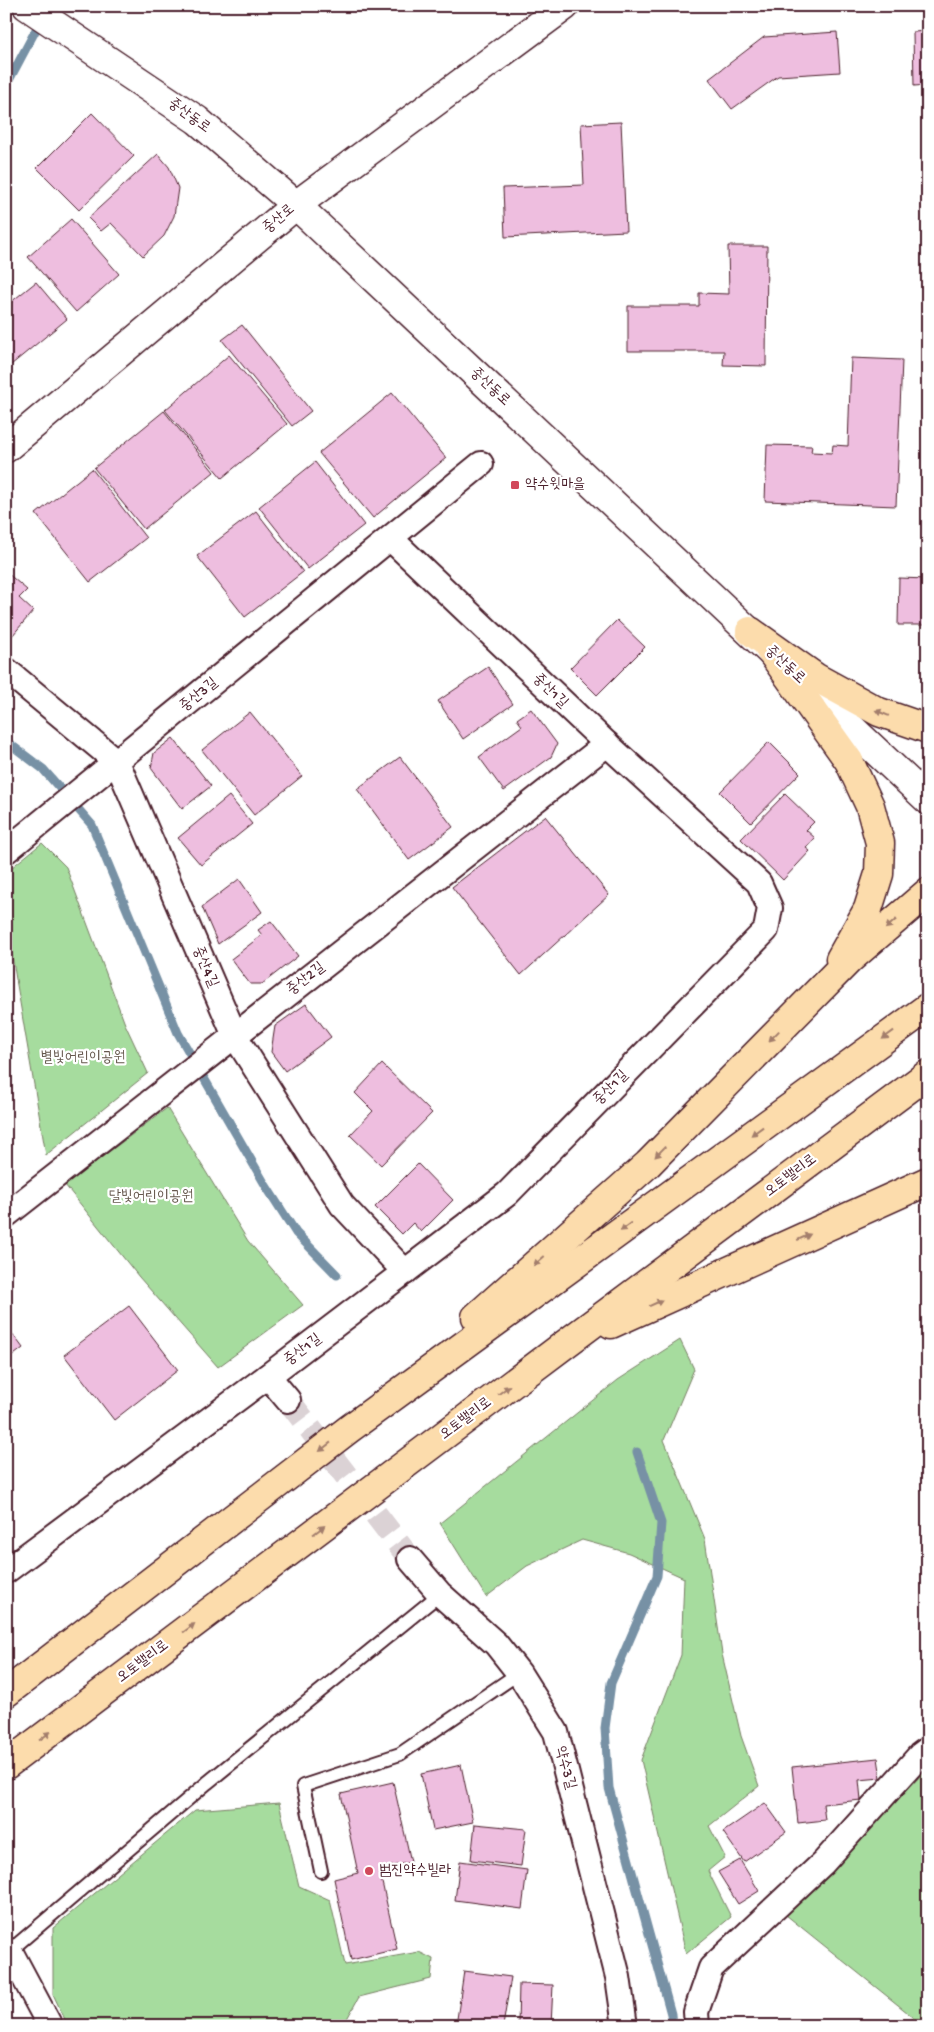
<svg xmlns="http://www.w3.org/2000/svg" width="934" height="2032" viewBox="0 0 934 2032" font-family="'Gochi Hand','Poor Story',sans-serif">
  <rect width="100%" height="100%" fill="#fff"/>
  <filter id="ink" filterUnits="userSpaceOnUse"><feTurbulence type="fractalNoise" baseFrequency=".02" numOctaves="2"/><feDisplacementMap in="SourceGraphic" scale="10" xChannelSelector="R" yChannelSelector="G"/><feConvolveMatrix kernelMatrix="1 2 1 2 8 2 1 2 1" color-interpolation-filters="sRGB"/></filter>
  <g filter="url(#ink)">
    <g fill="#a6dc9e" stroke="#787e64">
      <path d="M42,843L66,867L125,1024L148,1073L46,1155L9,938L6,935V872Z"/>
      <path d="M167,1108L248,1241L303,1305L218,1367L139,1277L65,1185Z"/>
      <path d="M680,1340L694,1369L664,1440L705,1539L722,1654L741,1736L759,1786L709,1826L725,1857L708,1871L731,1917L686,1954L641,1760L681,1655L684,1578L629,1553L582,1540L527,1566L486,1597L440,1523L618,1380Z"/>
      <path d="M928,1768V2026H905L913,2017L786,1915Z"/>
      <path d="M279,1803L299,1886L330,1900L345,1965L419,1952L433,1959L431,1979L359,1997L343,2026H68L53,1994V1928L195,1810Z"/>
    </g>
    <g fill="none" stroke-linecap="round" stroke-linejoin="round">
      <g stroke="#7791a5" stroke-width="9">
        <path d="M6,86L41,20"/>
        <path d="M6,741L43,769L92,825L178,1033L266,1186L296,1233L337,1275"/>
        <path d="M637,1452L661,1523L657,1576L611,1683L605,1728L609,1788L671,2014L672,2026"/>
      </g>
    </g>
    <g fill="#eebedf" stroke="#4a1f2b">
      <path d="M928,31V85L914,86L913,32Z"/>
      <path d="M837,32L840,72L778,76L732,109L709,79L764,37Z"/>
      <path d="M92,113L134,156L79,210L37,168Z"/>
      <path d="M621,122L626,231L505,237L503,188L584,185L581,124Z"/>
      <path d="M158,154L169,167L178,188L174,216L164,236L143,256L111,223L101,231L88,218Z"/>
      <path d="M71,219L119,274L76,312L28,257Z"/>
      <path d="M728,246H767L766,366L723,365L724,351H628V306H699V293L729,294Z"/>
      <path d="M36,282L67,319L6,369V306Z"/>
      <path d="M242,325L311,411L292,426L222,340Z"/>
      <path d="M229,355L287,424L222,478L165,410Z"/>
      <path d="M851,358L902,360L896,506L765,501L767,445L812,446L811,452L832,453L833,445L848,446Z"/>
      <path d="M392,393L446,458L373,518L319,453Z"/>
      <path d="M164,411L214,472L144,529L94,468Z"/>
      <path d="M315,462L364,525L308,569L259,507Z"/>
      <path d="M92,469L146,538L90,582L36,514Z"/>
      <path d="M256,511L303,572L245,617L197,556Z"/>
      <path d="M6,572L27,590L19,598L33,611L7,642Z"/>
      <path d="M899,578L928,579V625H898Z"/>
      <path d="M617,620L645,647L597,695L570,668Z"/>
      <path d="M488,667L513,704L463,739L438,701Z"/>
      <path d="M531,709L557,744L551,757L504,791L479,757L522,726L517,719Z"/>
      <path d="M250,712L302,776L254,815L202,750Z"/>
      <path d="M173,738L211,786L182,809L151,768L154,753Z"/>
      <path d="M769,742L800,773L751,823L720,792Z"/>
      <path d="M400,757L453,827L409,860L357,789Z"/>
      <path d="M785,794L814,822L806,830L815,838L806,848L810,851L783,880L741,839Z"/>
      <path d="M229,796L252,824L201,865L178,838Z"/>
      <path d="M545,816L609,895L521,975L452,887Z"/>
      <path d="M239,879L262,912L218,944L202,907Z"/>
      <path d="M271,921L298,956L262,984H250L231,959L262,935L258,930Z"/>
      <path d="M306,1004L331,1037L285,1071L271,1052L275,1026Z"/>
      <path d="M382,1064L432,1113L381,1165L350,1135L373,1111L355,1093Z"/>
      <path d="M418,1164L453,1200L421,1232L413,1223L402,1234L375,1207Z"/>
      <path d="M129,1306L178,1370L114,1420L64,1355Z"/>
      <path d="M6,1325L23,1348L6,1361Z"/>
      <path d="M878,1758L881,1778L859,1780L861,1800L823,1804L825,1820L798,1823L792,1767Z"/>
      <path d="M461,1765L473,1822L433,1830L421,1774Z"/>
      <path d="M393,1782L411,1862L379,1869L397,1949L351,1960L334,1879L358,1873L341,1794Z"/>
      <path d="M765,1803L786,1832L744,1862L723,1832Z"/>
      <path d="M475,1824L526,1829L521,1866L471,1860Z"/>
      <path d="M740,1860L759,1891L738,1904L718,1872Z"/>
      <path d="M460,1861L527,1870L522,1909L455,1900Z"/>
      <path d="M464,1971L511,1977L503,2026H456Z"/>
      <path d="M519,1984L553,1985L551,2026H518Z"/>
    </g>
    <g fill="none" stroke-linecap="round" stroke-linejoin="round">
      <path stroke="#dbd2d5" stroke-width="24" stroke-dasharray="24 12" stroke-linecap="butt" d="M288,1400L410,1559"/>
      <defs>
        <g id="service">
          <path d="M321,1871L303,1786L400,1754L519,1673"/>
          <path d="M6,1954L207,1783L440,1594"/>
        </g>
        <g id="minor">
          <path d="M6,670L117,762L235,1036L342,1205L405,1272"/>
          <path d="M6,851L481,464"/>
          <path d="M6,1215L607,744"/>
          <path d="M268,1376L288,1400"/>
          <path d="M410,1559L440,1594L496,1644L519,1673L556,1732L618,1977L625,2026"/>
          <path d="M6,1571L268,1376L507,1194L766,930L770,908L759,883L607,744L391,539"/>
          <path d="M10,1951L50,2026"/>
          <path d="M697,2026L696,2012L711,1968L823,1863L920,1755L928,1749"/>
        </g>
        <g id="tertiary">
          <path d="M27,6L197,120L296,205L928,800"/>
          <path d="M6,448L296,205L565,6"/>
        </g>
        <g id="trunk">
          <path d="M750,631L815,677L879,712L928,729"/>
          <path d="M769,649L849,761L870,806L880,843L879,874L868,909L840,959"/>
          <path d="M476,1317L648,1164L849,960L928,892"/>
          <path d="M611,1324L928,1181"/>
          <path d="M6,1693L349,1429L928,1007"/>
          <path d="M6,1765L564,1345L928,1074"/>
        </g>
      </defs>
      <use href="#service" stroke="#4a1f2b" stroke-width="16"/>
      <use href="#minor" stroke="#4a1f2b" stroke-width="28"/>
      <use href="#tertiary" stroke="#4a1f2b" stroke-width="31"/>
      <use href="#trunk" stroke="#4a1f2b" stroke-width="31"/>
      <use href="#service" stroke="#fff" stroke-width="12"/>
      <use href="#minor" stroke="#fff" stroke-width="24"/>
      <use href="#tertiary" stroke="#fff" stroke-width="28"/>
      <use href="#trunk" stroke="#fcdcac" stroke-width="28"/>
    </g>
    <defs><path id="oneway-solid" d="M-6-.8H1V-3.2L6.5 0L1 3.2V.8H-6Z" transform="scale(1.25)"/></defs>
    <g fill="#a37e6c">
      <use href="#oneway-solid" transform="translate(882 713) rotate(-158)"/>
      <use href="#oneway-solid" transform="translate(891 924) rotate(139)"/>
      <use href="#oneway-solid" transform="translate(888 1035) rotate(144)"/>
      <use href="#oneway-solid" transform="translate(774 1036) rotate(134)"/>
      <use href="#oneway-solid" transform="translate(757 1131) rotate(144)"/>
      <use href="#oneway-solid" transform="translate(660 1152) rotate(134)"/>
      <use href="#oneway-solid" transform="translate(626 1227) rotate(144)"/>
      <use href="#oneway-solid" transform="translate(804 1237) rotate(-24)"/>
      <use href="#oneway-solid" transform="translate(539 1261) rotate(139)"/>
      <use href="#oneway-solid" transform="translate(656 1303) rotate(-24)"/>
      <use href="#oneway-solid" transform="translate(504 1390) rotate(-37)"/>
      <use href="#oneway-solid" transform="translate(325 1447) rotate(142)"/>
      <use href="#oneway-solid" transform="translate(319 1530) rotate(-37)"/>
      <use href="#oneway-solid" transform="translate(189 1628) rotate(-37)"/>
      <use href="#oneway-solid" transform="translate(45 1736) rotate(-37)"/>
    </g>
  </g>
  <g fill="#d1495b" stroke="#fff" stroke-width="2">
    <rect x="510" y="480" width="10" height="10" rx="2.5"/>
    <circle cx="369" cy="1871" r="5"/>
  </g>
  <g text-anchor="middle" dominant-baseline="central" stroke-width="4.5" stroke-linejoin="round" paint-order="stroke">
    <g font-size="15" fill="#4a1f2b" stroke="#fff">
      <text transform="translate(189 116) rotate(36)">중산동로</text>
      <text transform="translate(279 219) rotate(-40)">중산로</text>
      <text transform="translate(490 387) rotate(43)">중산동로</text>
      <text transform="translate(785 665) rotate(43)">중산동로</text>
      <text transform="translate(550 691) rotate(44)">중산1길</text>
      <text transform="translate(199 695) rotate(-39)">중산3길</text>
      <text transform="translate(205 967) rotate(67)">중산4길</text>
      <text transform="translate(306 979) rotate(-38)">중산2길</text>
      <text transform="translate(611 1088) rotate(-45)">중산1길</text>
      <text transform="translate(791 1176) rotate(-37)">오토밸리로</text>
      <text transform="translate(303 1350) rotate(-37)">중산1길</text>
      <text transform="translate(466 1419) rotate(-37)">오토밸리로</text>
      <text transform="translate(143 1662) rotate(-37)">오토밸리로</text>
      <text transform="translate(565 1768) rotate(75)">약수3길</text>
    </g>
    <g font-size="15" fill="#4a1f2b" stroke="#fff" text-anchor="start">
      <text x="525" y="485">약수윗마을</text>
      <text x="379" y="1871">범진약수빌라</text>
    </g>
    <g font-size="15" fill="#66584e" stroke="#fff">
      <text x="83" y="1058">별빛어린이공원</text>
      <text x="151" y="1197">달빛어린이공원</text>
    </g>
  </g>
  <rect width="934" height="2032" fill="none" stroke="#fff" stroke-width="25"/>
  <rect x="12" y="12" width="909" height="2007" fill="none" stroke="#4a1f2b" stroke-width="2" filter="url(#ink)"/>
</svg>
